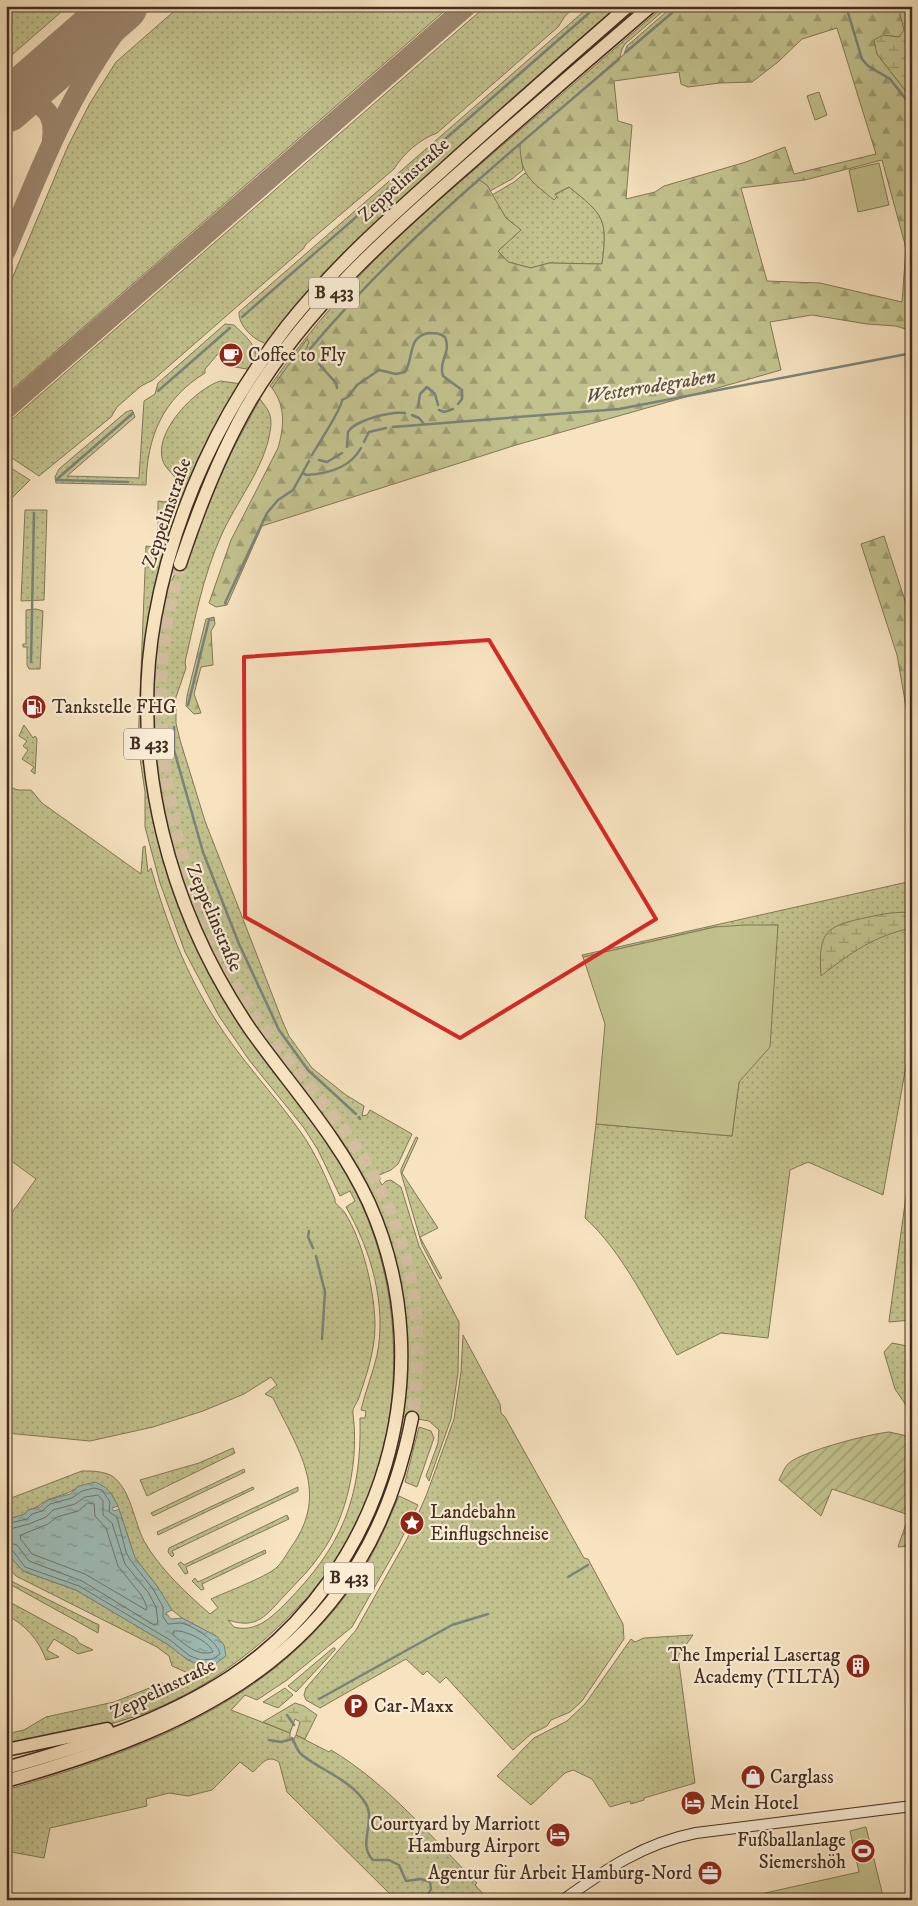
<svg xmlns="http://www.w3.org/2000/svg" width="918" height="1906" viewBox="0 0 918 1906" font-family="'IM FELL DW Pica',serif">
  <defs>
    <pattern id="grass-dots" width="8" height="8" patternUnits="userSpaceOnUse" patternTransform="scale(1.25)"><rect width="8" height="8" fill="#c2c28e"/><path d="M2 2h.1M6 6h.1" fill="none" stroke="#9f9e74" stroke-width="1.8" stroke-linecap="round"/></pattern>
    <pattern id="forest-firs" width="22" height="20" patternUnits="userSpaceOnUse" patternTransform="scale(1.25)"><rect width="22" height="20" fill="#c2c28e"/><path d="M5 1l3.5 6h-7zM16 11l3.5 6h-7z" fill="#9f9e74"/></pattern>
    <pattern id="wetland-marsh" width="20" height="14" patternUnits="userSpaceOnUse" patternTransform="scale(1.25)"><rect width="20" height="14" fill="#c2c28e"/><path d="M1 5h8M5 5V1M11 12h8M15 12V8" fill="none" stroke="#9f9e74"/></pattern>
    <pattern id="garden-furrows" width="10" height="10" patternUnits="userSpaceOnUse" patternTransform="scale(1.25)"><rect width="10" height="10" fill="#c2c28e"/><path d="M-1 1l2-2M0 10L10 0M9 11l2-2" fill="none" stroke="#9f9e74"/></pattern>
    <pattern id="water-ripples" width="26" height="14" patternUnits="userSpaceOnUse" patternTransform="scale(1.25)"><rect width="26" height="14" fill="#9ebdb7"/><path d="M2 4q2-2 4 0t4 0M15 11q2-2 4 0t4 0" fill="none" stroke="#829a94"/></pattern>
  </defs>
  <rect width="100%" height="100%" fill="#f7e3c0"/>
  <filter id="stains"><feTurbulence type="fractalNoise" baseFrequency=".004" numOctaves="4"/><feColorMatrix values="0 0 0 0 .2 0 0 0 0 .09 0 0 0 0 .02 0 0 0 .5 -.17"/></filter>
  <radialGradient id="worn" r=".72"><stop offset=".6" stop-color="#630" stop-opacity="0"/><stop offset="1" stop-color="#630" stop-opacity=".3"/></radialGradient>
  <g fill="url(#grass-dots)" stroke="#827857">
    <path d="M6,6H68L6,60Z"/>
    <path d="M180,6H450L6,395V293L68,146L90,103L116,62Z"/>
    <path d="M486,6H576L565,16L558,27L437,133C420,139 403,154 394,169L306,244L303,249L153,380L141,386L117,407L111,417L39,476L6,454V435L10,421Z"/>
    <path d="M590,6H622L387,212L358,240L267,344C255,341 238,326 239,312Z"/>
    <path d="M664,6H669L625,44L622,49L620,57L520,144L523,170L512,179L490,191L487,185L310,362H306L302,358L308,342L307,340L272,388L270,386C311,327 358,275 410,225Z"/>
    <path d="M673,6H680L624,54L627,46Z"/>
    <path d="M525,173L554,199L555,195L569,187C604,215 608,219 602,264L549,263L531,268L508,262L498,251L521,230L506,218L492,195L514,182Z"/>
    <path d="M225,324L234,325C248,338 264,352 252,370L230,366V363L240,354L233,345C220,347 214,360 205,369V373C163,399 147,436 146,485L56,483L55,477L59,469L126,412L132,410L135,417L67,476L139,478L144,401L155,394L158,383Z"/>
    <path d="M220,381L242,384L232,401L153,607V806L233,1010L232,1013C278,1080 336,1141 367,1217C402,1304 401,1402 373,1491C369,1503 361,1515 355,1527C346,1542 338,1560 328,1575C321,1585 310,1595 301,1604C259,1649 209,1687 152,1710C106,1729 54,1736 6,1747V1734L24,1730L46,1717L114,1702L162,1683L177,1689L197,1677L172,1666L169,1656L157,1647L16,1576L6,1565V1552L23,1571L76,1590L167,1644L188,1660L216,1636L182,1618L172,1610L164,1600L157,1586L135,1558L119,1509L111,1493L79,1486C69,1494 61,1495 50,1499C40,1503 41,1507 28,1510L25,1514L6,1520V1500L82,1471C92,1471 103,1471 112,1476C131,1489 134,1522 144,1541C160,1569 186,1593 210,1614L218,1608L211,1599C226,1592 266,1577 276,1568C282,1563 287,1553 292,1546C330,1492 298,1450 273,1398L265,1394L277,1385L271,1377L244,1394L203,1411L153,1427L90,1441L6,1433V1221L36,1179L6,1157V791L9,787L18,790H31L42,803L141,874L143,847L145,846L148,872L151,868C166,921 185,972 215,1019C240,1059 273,1093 300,1131C315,1152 325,1175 335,1199V1202C338,1207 342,1208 345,1213C363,1241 375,1293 375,1326C375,1351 366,1377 358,1400C356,1404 352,1409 353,1414C359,1459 348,1517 320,1555C310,1570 297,1582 285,1595C266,1615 258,1630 228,1620L234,1627C256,1633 272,1617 286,1603C342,1546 362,1498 360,1418H365L366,1411L361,1410C365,1392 373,1373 377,1355C387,1305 371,1250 346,1207L355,1201L350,1191L340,1196L318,1150L304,1128L249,1060L219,1016L185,952L160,883L145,827V792L138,745L146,546L153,547L158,541V501L164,502L173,500L179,487C178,475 164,470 162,458C156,429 196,389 220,381Z"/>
    <path d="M260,399C269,411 273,415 270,432C264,469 236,502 221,536C203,576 195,619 185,662L186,668L176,697V723L180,740L205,821L282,1020L289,1036L312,1068L346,1095L364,1106L362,1116L367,1115L370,1110L412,1134L398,1164L391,1170L377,1176L382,1185L386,1181L391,1180L401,1187L419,1246L459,1322L458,1373L451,1419L429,1481L426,1476L438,1443L439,1430L429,1421L401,1416L404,1395L379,1214L266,1044L211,954L173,855L161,800L154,751L152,700L154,651L165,595L232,451Z"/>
    <path d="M6,465L30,480L12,498L10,496L6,499Z"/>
    <path d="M25,510H47L44,600L21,601Z"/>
    <path d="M36,609L43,611L40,669H29L27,665V647H23V644H26V610Z"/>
    <path d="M24,725L33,738L35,736L37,739L35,774L31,771L34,767L22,759L28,750L23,746L27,741L19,736Z"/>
    <path d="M912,881V1032L883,1195L808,1162L790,1170L768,1338L721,1333L677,1355C652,1313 621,1249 585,1218L596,1124L732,1136L739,1082L744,1074L778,925L715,927L583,957L582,955Z"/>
    <path d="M416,1137L418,1138L402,1173L438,1228L420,1237L442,1278L440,1279L422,1245L401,1173V1169Z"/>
    <path d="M912,1152V1320L889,1322V1321Z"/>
    <path d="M463,1335L500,1404L501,1413L505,1417L584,1558L588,1559L623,1624L624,1639L582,1701L570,1712L551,1720L547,1726L531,1734L513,1750L446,1677L440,1683L427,1671L423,1675L406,1659L320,1708L306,1700L304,1695L306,1688L356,1630L407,1539L426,1496L454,1419L461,1372Z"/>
    <path d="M892,1343L912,1347V1414L895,1389L884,1352Z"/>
    <path d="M419,1427L431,1431L434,1438L417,1487L405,1482Z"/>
    <path d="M233,1448L235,1453L147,1496L140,1480L199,1463Z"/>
    <path d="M244,1469L245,1472L153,1516L151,1513Z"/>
    <path d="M253,1487L254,1489L158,1535L157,1532Z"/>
    <path d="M298,1487V1491L172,1551L174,1555L172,1557L168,1552L169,1548Z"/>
    <path d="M399,1496L418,1505L398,1546L352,1627L287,1680L257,1700L245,1695L231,1710L290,1733V1738L293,1741L296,1735L329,1752L331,1750C388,1784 430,1836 477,1883L475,1885L489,1900H396L287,1792L279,1762C267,1754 262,1764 253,1772L240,1762L212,1790L188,1796L169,1793L146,1799L147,1806L50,1828L44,1858L6,1851V1790C140,1751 271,1703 354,1584C373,1557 386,1526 399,1496Z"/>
    <path d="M287,1515L289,1519L186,1567L188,1573L185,1574L178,1564L181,1562L184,1565Z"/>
    <path d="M265,1550L266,1553L202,1584L204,1589L201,1590L192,1581L195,1578L198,1582Z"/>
    <path d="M6,1576L9,1580L99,1625L98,1633L6,1582Z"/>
    <path d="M6,1600L76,1638L79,1643L93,1650L78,1654L54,1639L47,1650L59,1657L46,1660C39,1640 25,1624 6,1615Z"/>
    <path d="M693,1635L678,1656L695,1783L644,1798V1800L631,1804L630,1801L610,1807L592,1779L573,1770L565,1773L531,1805L497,1776L534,1738L567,1721L585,1704L631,1639L635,1642L644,1638Z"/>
    <path d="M333,1648H335V1650L296,1692L288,1686Z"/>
    <path d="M285,1688L293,1695L278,1708L263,1702Z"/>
  </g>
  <g fill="url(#forest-firs)" stroke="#827857" fill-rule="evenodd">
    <path d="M680,6H898L905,30L899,37L883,35L877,54L912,99V331L896,326L867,324L812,315L770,322L781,370L516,445L262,526L227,605L216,607L209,603L231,540L278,448C284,427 286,407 272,388L307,339L309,342L302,358L306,362H310L314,358L310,349C362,287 418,233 479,180L487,185L506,218L521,230L498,251L508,262L531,268L549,263L602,264C608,219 604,215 569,187L555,194L557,197L554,200C531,181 520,175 520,144ZM837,28L876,154L794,174L785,147L746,162L664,186L655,192L626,199L632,125L618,121L614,81L679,72L681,84L688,87L720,83L752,82L778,62L802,39ZM882,160L906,248L902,302L820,283L767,281L741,188L805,180Z"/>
    <path d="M884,536L912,622V741L897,655L861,544Z"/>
    <path d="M214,617L215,624L211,631L213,665L201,667L194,694L201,713L194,714L186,706L187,696L206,619Z"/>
  </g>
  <g fill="url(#wetland-marsh)" stroke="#827857">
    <path d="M898,6H912V99L877,54L874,40L883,35L899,37L904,30Z"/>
    <path d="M912,913V928C875,935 849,954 821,976C818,931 825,926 869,917C882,914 898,911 912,913Z"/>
    <path d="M295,1703L304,1706L317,1715L305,1739L296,1735L300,1722L295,1719L290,1733L263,1722Z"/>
  </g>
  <path fill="url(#garden-furrows)" stroke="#827857" d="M889,1432L912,1437V1546L898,1547L909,1515L832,1489L821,1516L779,1480C782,1475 784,1467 789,1463C803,1451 869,1434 889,1432Z"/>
  <g fill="#c2c28e" stroke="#827857">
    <path d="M819,92L827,115L815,120L807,96Z"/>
    <path d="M879,163L889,205L858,212L849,170Z"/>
    <path d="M744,925H778L770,1047L739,1082L732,1136L596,1124L605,1024L583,957L715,927Z"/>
    <path d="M866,1827L884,1900H767L765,1893L859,1872L850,1831Z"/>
  </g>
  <path fill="url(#water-ripples)" stroke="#7a837b" d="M95,1482C108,1487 112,1494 118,1506L112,1508L114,1511L119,1509L135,1558L157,1586L172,1610L166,1613L171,1619L182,1618L216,1636L224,1645L226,1656L215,1664L200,1665L188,1660L167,1644L76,1590L23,1571L6,1552V1520L25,1514L28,1510L40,1507L48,1500L70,1494L79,1486Z"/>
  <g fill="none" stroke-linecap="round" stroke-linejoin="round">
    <g stroke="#70756c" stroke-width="1">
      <path d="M88,1503L94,1504L95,1516L106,1528L118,1566L142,1596L147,1607L146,1610L85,1574L32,1554L20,1538L21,1535L48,1524L57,1517L78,1511Z"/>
      <path d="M6,1524L27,1519L32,1514L42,1511L50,1504L72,1498L82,1491L94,1488L102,1490L110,1502L109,1512L117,1517L126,1552L131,1561L153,1589L163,1607V1617L168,1624C173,1624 176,1623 180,1623C192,1624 219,1643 220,1654L213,1659L201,1660L190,1656L170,1640L79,1586L25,1567L13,1551L6,1548"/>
      <path d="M6,1530L29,1524L46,1517L53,1510L75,1504L85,1497L98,1495L103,1501V1515L112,1523L125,1564L148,1592L156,1607L158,1623L154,1625L82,1581L29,1561L17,1545L6,1542"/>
      <path d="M174,1631C184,1629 210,1642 213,1652C197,1657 185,1644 173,1635Z"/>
    </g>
    <g stroke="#7a837b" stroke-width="2.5">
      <path d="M846,6L862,59L868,66L890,79L912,107"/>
      <path d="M626,52L680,6"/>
      <path d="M242,317L597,6"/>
      <path d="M312,356L310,349C401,240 512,151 619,59"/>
      <path d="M319,364L336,383L337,388"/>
      <path d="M158,391L230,328"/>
      <path d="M342,400L348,397L357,385L379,370L396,374L405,372C414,359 407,336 429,333C435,333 440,333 445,337C452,352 438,361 443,376L462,390V399L458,404"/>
      <path d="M418,407L420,394L427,387L435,394L438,405"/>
      <path d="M439,410L444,412L453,409"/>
      <path d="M412,415L419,418L424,424"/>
      <path d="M393,427L619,409L912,353"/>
      <path d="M364,442L369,432L386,428"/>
      <path d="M347,447L348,432C355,420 391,411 405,413"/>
      <path d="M312,455C318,444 343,407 342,400"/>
      <path d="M319,460L327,462L342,453"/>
      <path d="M303,473L306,475C327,474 350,468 361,448"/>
      <path d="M56,480L133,413"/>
      <path d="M57,480L128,482"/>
      <path d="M225,603L267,513L278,500L293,490L309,461"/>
      <path d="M31,662L34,513"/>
      <path d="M188,705L209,620"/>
      <path d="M174,727V750L203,852L239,944L279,1030L308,1070L356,1114"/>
      <path d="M359,1117L360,1119"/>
      <path d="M309,1231L308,1237L313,1248"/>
      <path d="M316,1256L325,1292L322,1339"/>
      <path d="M568,1577L588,1565"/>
      <path d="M319,1699L452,1625L488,1614"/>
      <path d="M287,1715L294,1725"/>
      <path d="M292,1738C295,1743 297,1751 302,1755C322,1771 352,1780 366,1804C376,1822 357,1845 373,1860H389L399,1865L406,1881L421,1879L430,1882L431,1889L425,1900"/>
      <path d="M269,1740L281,1742L292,1739"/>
    </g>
    <g stroke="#9d8870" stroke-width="20">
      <path d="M8,105C36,97 56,107 52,139"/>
      <path d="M6,251C43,161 73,83 135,6"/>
      <path d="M6,409L467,6"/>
    </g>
    <path stroke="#9d8870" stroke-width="51" d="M6,107L122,6"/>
    <path stroke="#d3bfa0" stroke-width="12" stroke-dasharray="12 6" stroke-linecap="butt" d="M180,564C173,594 165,624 163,655C154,770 180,888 238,989C266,1037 305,1078 338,1122C405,1209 430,1310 412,1418"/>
    <defs>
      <path id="secondary" d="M563,1900C605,1870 644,1843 696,1833L912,1806"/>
      <g id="highway">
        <path d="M180,564C199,507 221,450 252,398C307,307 389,234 468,165C528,112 589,59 651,6"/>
        <path d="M6,1750L107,1729"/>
        <path d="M6,1768C84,1746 164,1721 232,1676C384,1574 444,1371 369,1203C339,1138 291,1087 250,1029C169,910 129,760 155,617C174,511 221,411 287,326C333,268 389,218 444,169C505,114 566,60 628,6"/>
        <path d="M6,1781C211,1723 368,1644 412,1418"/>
      </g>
    </defs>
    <use href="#secondary" stroke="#432d20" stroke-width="12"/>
    <use href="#highway" stroke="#432d20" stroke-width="15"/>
    <use href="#secondary" stroke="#faedd6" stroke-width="10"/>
    <use href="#highway" stroke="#f7e3c0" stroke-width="12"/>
  </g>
  <path fill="none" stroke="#d62828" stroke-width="4" stroke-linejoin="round" d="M489,640L656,919L460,1038L245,917L244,657Z"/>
  <defs>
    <symbol id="cafe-disc" viewBox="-11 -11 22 22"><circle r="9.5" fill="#8f2418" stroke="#faedd6"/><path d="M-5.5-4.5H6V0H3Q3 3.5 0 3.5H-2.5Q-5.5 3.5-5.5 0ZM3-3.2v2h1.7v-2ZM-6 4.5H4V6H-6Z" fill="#fff"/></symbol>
    <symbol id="fuel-disc" viewBox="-11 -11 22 22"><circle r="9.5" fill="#8f2418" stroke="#faedd6"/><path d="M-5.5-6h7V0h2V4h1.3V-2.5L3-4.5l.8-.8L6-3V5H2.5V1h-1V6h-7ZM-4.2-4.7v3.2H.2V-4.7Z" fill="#fff"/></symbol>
    <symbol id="sight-disc" viewBox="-11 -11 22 22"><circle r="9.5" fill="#8f2418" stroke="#faedd6"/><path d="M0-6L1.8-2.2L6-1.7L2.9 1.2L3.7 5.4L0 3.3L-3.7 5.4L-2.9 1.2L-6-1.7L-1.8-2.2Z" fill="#fff"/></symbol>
    <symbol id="building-disc" viewBox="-11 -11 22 22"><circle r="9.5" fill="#8f2418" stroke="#faedd6"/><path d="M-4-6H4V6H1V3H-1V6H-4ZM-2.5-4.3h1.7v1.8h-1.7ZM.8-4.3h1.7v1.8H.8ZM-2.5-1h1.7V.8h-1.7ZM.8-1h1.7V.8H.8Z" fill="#fff"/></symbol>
    <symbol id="parking-disc" viewBox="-11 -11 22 22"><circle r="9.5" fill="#8f2418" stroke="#faedd6"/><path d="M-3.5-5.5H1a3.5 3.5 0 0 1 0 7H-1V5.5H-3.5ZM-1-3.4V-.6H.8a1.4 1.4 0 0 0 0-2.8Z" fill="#fff"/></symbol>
    <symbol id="shop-disc" viewBox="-11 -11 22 22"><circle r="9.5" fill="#8f2418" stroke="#faedd6"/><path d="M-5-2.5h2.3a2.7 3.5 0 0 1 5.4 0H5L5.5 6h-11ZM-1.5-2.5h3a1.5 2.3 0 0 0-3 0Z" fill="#fff"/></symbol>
    <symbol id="hotel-disc" viewBox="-11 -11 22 22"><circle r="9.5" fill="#8f2418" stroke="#faedd6"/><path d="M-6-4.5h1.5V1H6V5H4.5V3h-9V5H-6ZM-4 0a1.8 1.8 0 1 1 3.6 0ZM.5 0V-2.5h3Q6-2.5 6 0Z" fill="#fff"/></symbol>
    <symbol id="stadium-disc" viewBox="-11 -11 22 22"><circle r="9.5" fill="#8f2418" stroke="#faedd6"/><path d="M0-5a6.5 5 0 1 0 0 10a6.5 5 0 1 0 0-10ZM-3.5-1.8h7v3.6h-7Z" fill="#fff"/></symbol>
    <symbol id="office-disc" viewBox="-11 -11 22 22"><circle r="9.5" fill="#8f2418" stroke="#faedd6"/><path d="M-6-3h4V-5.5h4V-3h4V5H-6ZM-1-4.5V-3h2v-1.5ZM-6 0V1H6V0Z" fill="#fff"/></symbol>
  </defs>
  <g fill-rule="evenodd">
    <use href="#cafe-disc" x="217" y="341" width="28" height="28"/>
    <use href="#fuel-disc" x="20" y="693" width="28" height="28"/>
    <use href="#sight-disc" x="398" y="1509" width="28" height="28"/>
    <use href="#building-disc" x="844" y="1652" width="28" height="28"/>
    <use href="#parking-disc" x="342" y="1692" width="28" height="28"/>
    <use href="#shop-disc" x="739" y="1763" width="28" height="28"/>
    <use href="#hotel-disc" x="679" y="1789" width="28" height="28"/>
    <use href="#hotel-disc" x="544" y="1821" width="28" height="28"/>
    <use href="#stadium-disc" x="849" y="1837" width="28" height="28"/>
    <use href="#office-disc" x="696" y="1859" width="28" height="28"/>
  </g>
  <g text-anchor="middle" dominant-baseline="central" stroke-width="4.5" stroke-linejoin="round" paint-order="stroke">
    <g fill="#faedd6" stroke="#7a6757" stroke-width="1">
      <rect x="309" y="277.5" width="50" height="31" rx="4"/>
      <rect x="124" y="728.5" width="50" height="31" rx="4"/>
      <rect x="324" y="1562.5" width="50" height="31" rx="4"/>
    </g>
    <g font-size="18" font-weight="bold" fill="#432d20">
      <text x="334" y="293">B 433</text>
      <text x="149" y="744">B 433</text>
      <text x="349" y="1578">B 433</text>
    </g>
    <g font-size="19" fill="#432d20" stroke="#faedd6">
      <text transform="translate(404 180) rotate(-42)">Zeppelinstraße</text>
      <text transform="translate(167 513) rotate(-71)">Zeppelinstraße</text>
      <text transform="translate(214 918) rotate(67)">Zeppelinstraße</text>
      <text transform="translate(163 1689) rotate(-26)">Zeppelinstraße</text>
    </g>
    <g font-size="19" fill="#432d20" stroke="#faedd6" text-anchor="start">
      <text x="248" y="355">Coffee to Fly</text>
      <text x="52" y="707">Tankstelle FHG</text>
      <text x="430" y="1512">Landebahn<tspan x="430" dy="22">Einflugschneise</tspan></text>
      <text x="840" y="1655" text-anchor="end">The Imperial Lasertag<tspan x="840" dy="22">Academy (TILTA)</tspan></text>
      <text x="374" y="1706">Car-Maxx</text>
      <text x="770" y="1777">Carglass</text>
      <text x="710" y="1803">Mein Hotel</text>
      <text x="540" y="1824" text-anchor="end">Courtyard by Marriott<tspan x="540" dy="22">Hamburg Airport</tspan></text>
      <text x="846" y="1840" text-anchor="end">Fußballanlage<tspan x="846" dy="22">Siemershöh</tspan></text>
      <text x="692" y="1873" text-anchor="end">Agentur für Arbeit Hamburg-Nord</text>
    </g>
    <g font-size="20" font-style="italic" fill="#5a5146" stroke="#faedd6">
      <text transform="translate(651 387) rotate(-9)">Westerrodegraben</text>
    </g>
  </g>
  <rect width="918" height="1906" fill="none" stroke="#f7e3c0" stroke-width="25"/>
  <rect x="8" y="8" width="903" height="1891" fill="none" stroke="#432d20" stroke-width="2.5"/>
  <rect x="12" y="12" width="893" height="1881" fill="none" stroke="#432d20"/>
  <rect width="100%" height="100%" filter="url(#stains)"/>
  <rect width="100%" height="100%" fill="url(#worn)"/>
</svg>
